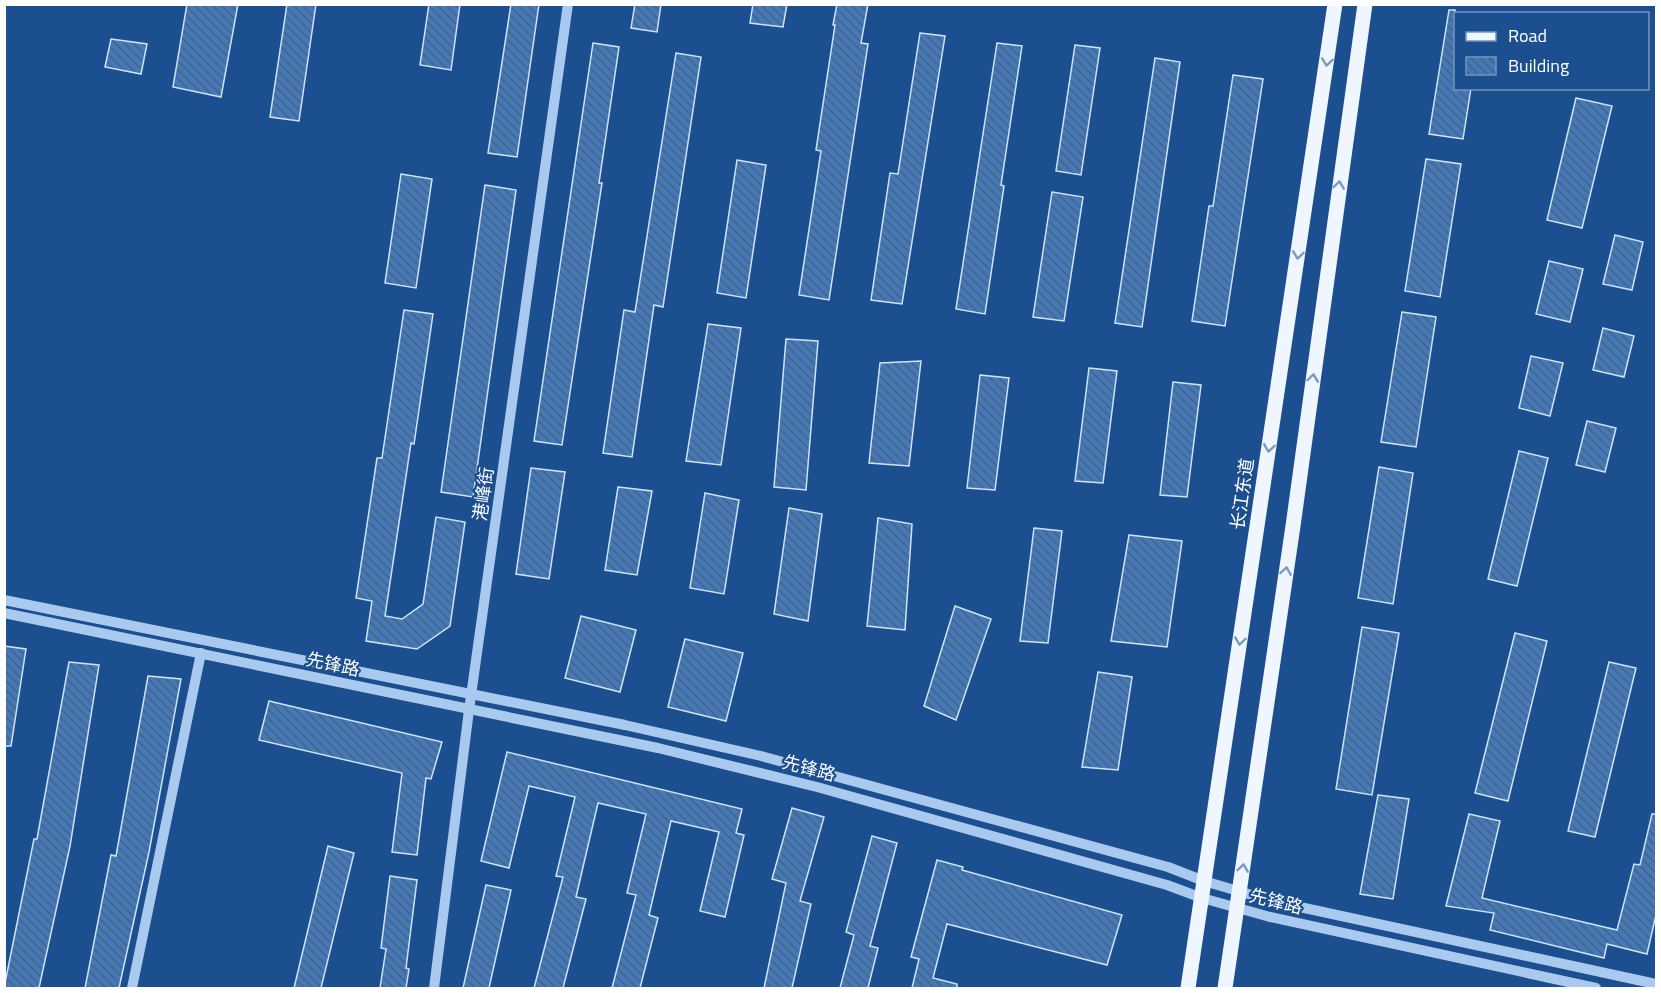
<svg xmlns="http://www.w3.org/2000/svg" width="1661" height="993" viewBox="0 0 1661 993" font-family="'Titillium Web','Noto Sans SC',sans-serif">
  <defs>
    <pattern id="building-back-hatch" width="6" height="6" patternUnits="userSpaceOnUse" patternTransform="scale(1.5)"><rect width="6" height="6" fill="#4478b7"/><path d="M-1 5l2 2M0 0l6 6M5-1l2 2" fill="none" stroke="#486282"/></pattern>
  </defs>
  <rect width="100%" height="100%" fill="#1b4f8f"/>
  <g fill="url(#building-back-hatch)" stroke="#cfe3fa" stroke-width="1.5">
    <path d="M187,4H238L221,97L173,87Z"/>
    <path d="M287,4H316L299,121L270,117Z"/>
    <path d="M429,4H460L451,70L420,65Z"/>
    <path d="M511,4H539L517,157L488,153Z"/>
    <path d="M635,4H661L657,32L631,28Z"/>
    <path d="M753,4H787L783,27L750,23Z"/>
    <path d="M837,4H868L861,43L868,44L829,300L799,295L821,151L816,150L835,25H833Z"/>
    <path d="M1449,10H1455V88H1471L1463,139L1429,134Z"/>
    <path d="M920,33L945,36L902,304L871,300L890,173L898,174Z"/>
    <path d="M111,39L147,44L141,74L105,67Z"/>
    <path d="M593,43L619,47L599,183H602L562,445L534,441Z"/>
    <path d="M997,43L1022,46L1001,185L1004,186L985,314L956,309Z"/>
    <path d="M1075,45L1100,48L1081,175L1056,171Z"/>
    <path d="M676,53L701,57L663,307L654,305L632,457L603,453L624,310L635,312Z"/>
    <path d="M1155,58L1180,62L1142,327L1115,323Z"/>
    <path d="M1233,75L1263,79L1225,326L1192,321L1209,206H1213Z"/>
    <path d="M1576,98L1612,106L1582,228L1547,220Z"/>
    <path d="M1426,159L1461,164L1440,297L1405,291Z"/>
    <path d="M737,160L766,165L746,298L717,293Z"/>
    <path d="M401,174L432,179L416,288L385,283Z"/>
    <path d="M485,185L516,190L473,497L441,492Z"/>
    <path d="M1052,192L1083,197L1064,321L1033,317Z"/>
    <path d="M1615,235L1643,242L1632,290L1603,284Z"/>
    <path d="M1549,261L1583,269L1570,322L1536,314Z"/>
    <path d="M404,310L433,314L414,444L411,443L385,616L402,619L423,604L436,517L465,522L450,626L417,649L366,641L372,601L356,598L377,458H382Z"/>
    <path d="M1402,312L1436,317L1416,447L1381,442Z"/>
    <path d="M708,324L741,328L721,465L686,461Z"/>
    <path d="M1603,328L1634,336L1624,377L1593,370Z"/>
    <path d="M786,339L818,341L806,490L774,487Z"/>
    <path d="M1531,356L1563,363L1550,416L1519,408Z"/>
    <path d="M921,361L909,466L869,463L880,363Z"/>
    <path d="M1089,368L1117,371L1103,483L1075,481Z"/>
    <path d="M980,375L1009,378L995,490L967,488Z"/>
    <path d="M1173,382L1201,385L1187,497L1160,495Z"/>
    <path d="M1587,421L1616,428L1605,472L1576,465Z"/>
    <path d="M1519,451L1548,458L1517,586L1488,579Z"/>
    <path d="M1379,467L1413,473L1393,604L1358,598Z"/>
    <path d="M531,468L565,472L549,579L516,574Z"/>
    <path d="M618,487L652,491L637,575L605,570Z"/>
    <path d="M705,493L739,500L724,594L690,588Z"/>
    <path d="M789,508L822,514L808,621L774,614Z"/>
    <path d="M878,518L912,524L905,630L867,626Z"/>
    <path d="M1034,528L1062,531L1048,643L1020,641Z"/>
    <path d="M1129,535L1182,541L1167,647L1111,641Z"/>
    <path d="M955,606L991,619L956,720L924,706Z"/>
    <path d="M581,616L636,630L620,692L565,678Z"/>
    <path d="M1362,627L1399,633L1372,795L1336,789Z"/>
    <path d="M1515,633L1547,641L1508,801L1475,793Z"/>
    <path d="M685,639L743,653L726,721L668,707Z"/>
    <path d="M4,646L26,649L11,746H4Z"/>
    <path d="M69,662L99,665L70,846L39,988H4L34,839H37Z"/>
    <path d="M1609,662L1636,668L1595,837L1568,831Z"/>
    <path d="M1098,672L1132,677L1118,770L1082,767Z"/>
    <path d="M148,676L181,679L149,852L119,988H85L111,855L116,856Z"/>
    <path d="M269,701L442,742L431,779L426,778L417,855L392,852L402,773L259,740Z"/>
    <path d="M507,752L742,809L736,833L744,835L725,917L700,911L719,832L671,821L649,915L658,918L640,988H612L636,895L627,893L646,814L598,803L576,897L586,899L563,988H534L563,877L556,876L575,797L529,786L509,868L481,861Z"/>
    <path d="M1378,795L1409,799L1393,899L1360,894Z"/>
    <path d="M792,808L824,817L800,901L811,904L792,988H764L786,883L772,879Z"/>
    <path d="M1469,814L1500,821L1482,898L1617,930L1634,864L1640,865L1652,814H1656V915L1647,954L1607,944L1604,958L1490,930L1494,913L1446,906Z"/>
    <path d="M872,836L897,843L870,946L878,948L868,988H840L854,935L846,932Z"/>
    <path d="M328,846L354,853L321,988H294Z"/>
    <path d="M937,860L963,867L962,870L1122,915L1107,965L947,924L933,978L957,984V988H912L919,959L911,957Z"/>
    <path d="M390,876L417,880L406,968L409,969L406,988H380L386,949L381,948Z"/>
    <path d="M486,885L511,890L489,988H463Z"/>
  </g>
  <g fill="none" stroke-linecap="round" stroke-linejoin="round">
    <g stroke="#a9c9ee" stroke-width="10">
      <path d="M4,600L625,725L761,756L1168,867L1204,881L1272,901L1656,984"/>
      <path d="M4,613L658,748L817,787L1167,885L1202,898L1270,917L1596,988"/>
      <path d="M132,988L201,653"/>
      <path d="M434,988L469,710L568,4"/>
    </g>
    <g stroke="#f0f6ff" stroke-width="15">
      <path d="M1188,988L1335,4"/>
      <path d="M1225,988L1293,526L1365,4"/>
    </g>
  </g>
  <defs><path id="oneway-chevron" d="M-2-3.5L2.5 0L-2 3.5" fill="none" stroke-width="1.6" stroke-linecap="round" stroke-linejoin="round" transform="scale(1.5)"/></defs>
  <g stroke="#7b9ac1">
    <use href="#oneway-chevron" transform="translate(1327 62) rotate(98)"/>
    <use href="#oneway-chevron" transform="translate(1339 185) rotate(-82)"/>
    <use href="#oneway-chevron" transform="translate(1298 255) rotate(98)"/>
    <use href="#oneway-chevron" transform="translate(1313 378) rotate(-82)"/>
    <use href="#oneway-chevron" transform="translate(1269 448) rotate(98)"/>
    <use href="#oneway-chevron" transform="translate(1286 571) rotate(-81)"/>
    <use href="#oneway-chevron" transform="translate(1240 641) rotate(98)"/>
    <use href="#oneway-chevron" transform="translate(1243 868) rotate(-82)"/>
  </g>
  <g text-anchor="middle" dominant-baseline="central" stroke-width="4.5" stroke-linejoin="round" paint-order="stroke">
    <g font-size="18" fill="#fff" stroke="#1b4f8f">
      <text transform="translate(483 494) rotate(-82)">港峰街</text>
      <text transform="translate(1242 494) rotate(-82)">长江东道</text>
      <text transform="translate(333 664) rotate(12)">先锋路</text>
      <text transform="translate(809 768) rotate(15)">先锋路</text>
      <text transform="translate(1276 901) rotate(14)">先锋路</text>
    </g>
  </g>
  <rect width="1661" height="993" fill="none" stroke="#ffffff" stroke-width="12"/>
  <rect x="1454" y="12" width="195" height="78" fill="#1b4f8f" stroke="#7695bc" stroke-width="1.5"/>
  <rect x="1466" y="32" width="30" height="9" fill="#f0f6ff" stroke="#7695bc" stroke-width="1.5"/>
  <text x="1508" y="42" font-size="18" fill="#ffffff">Road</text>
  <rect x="1466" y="57" width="30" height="18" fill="url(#building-back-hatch)" stroke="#7695bc" stroke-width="1.5"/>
  <text x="1508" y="72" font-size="18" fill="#ffffff">Building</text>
</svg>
